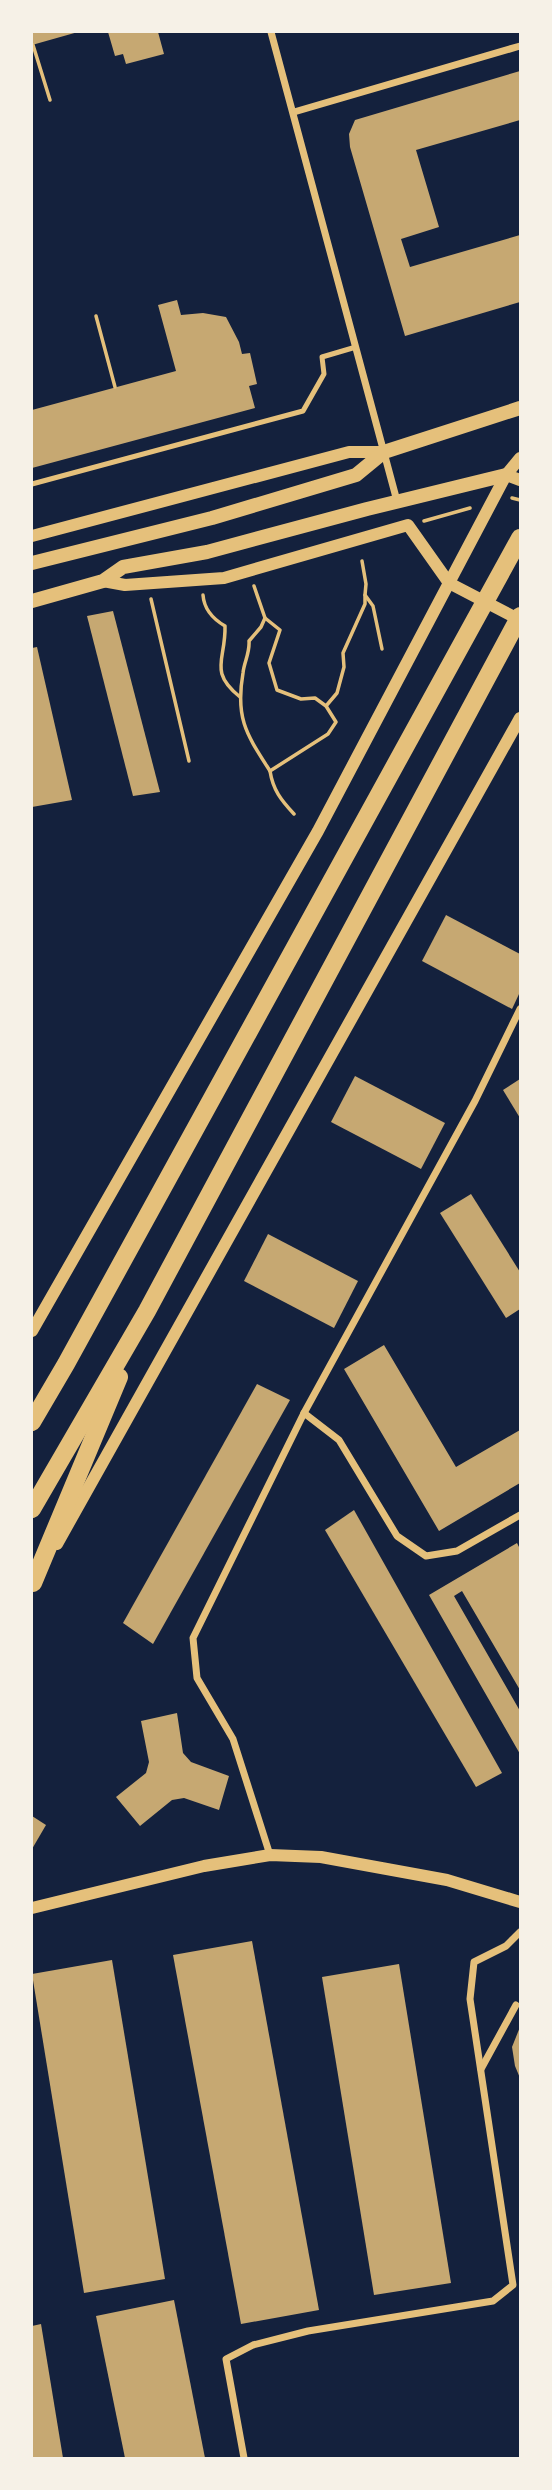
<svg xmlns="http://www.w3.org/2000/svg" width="552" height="2490" viewBox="0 0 552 2490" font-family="Spectral,serif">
  <rect width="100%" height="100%" fill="#14213d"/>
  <g fill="#c6a872">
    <path d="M32,32H78L32,45Z"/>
    <path d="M108,32H158L164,54L126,64L123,54L115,56Z"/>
    <path d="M520,71V120L416,150L439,227L401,239L410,267L520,235V302L405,336L350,147L349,134L355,120Z"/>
    <path d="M177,300L181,315L203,313L226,317L239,342L242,354L250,353L257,384L249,386L255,408L32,468V410L176,371L158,305Z"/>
    <path d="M113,611L160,792L133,796L87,616Z"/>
    <path d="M37,647L72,800L32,807V648Z"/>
    <path d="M446,915L520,954V992L512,1009L422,961Z"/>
    <path d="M355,1076L445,1123L421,1169L331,1122Z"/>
    <path d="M520,1079V1118L503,1090Z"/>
    <path d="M471,1194L520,1272V1309L506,1318L440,1213Z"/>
    <path d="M268,1234L358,1281L334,1328L244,1281Z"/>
    <path d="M384,1345L456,1467L520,1430V1483L439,1531L344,1369Z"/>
    <path d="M257,1384L290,1400L153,1644L123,1623Z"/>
    <path d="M354,1510L502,1773L476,1787L325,1530Z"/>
    <path d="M517,1543L520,1549V1690L462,1591L454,1596L520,1711V1754L429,1595Z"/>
    <path d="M177,1713L183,1753L191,1762L229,1776L219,1810L184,1798L172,1800L140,1826L116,1797L146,1773L149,1762L141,1721Z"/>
    <path d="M32,1816L46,1825L32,1849Z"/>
    <path d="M252,1941L319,2310L241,2324L173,1955Z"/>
    <path d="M112,1960L165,2279L84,2293L32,1974Z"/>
    <path d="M399,1964L451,2283L374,2295L322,1977Z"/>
    <path d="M520,2027V2078L515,2066L512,2047Z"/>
    <path d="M174,2300L205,2458H125L96,2316Z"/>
    <path d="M41,2324L63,2458H32V2326Z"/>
  </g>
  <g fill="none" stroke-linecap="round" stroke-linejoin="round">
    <g stroke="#e5c07b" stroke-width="3.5">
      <path d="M33,45L50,100"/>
      <path d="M96,316L115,387"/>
      <path d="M512,498L520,500"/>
      <path d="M424,521L470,508"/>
      <path d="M362,561L366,584L365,595L373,606L382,649"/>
      <path d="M254,586L265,618L280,630L269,663L277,690L301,699L315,698L326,706L336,722L328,734L270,771C273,790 281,800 294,814"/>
      <path d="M203,595C204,609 213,619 225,626C226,660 208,671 240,697"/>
      <path d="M151,599L189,761"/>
      <path d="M265,618L261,627L249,641C250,653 244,662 243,673C235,719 247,735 270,771"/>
      <path d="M326,706L337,693L344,667L343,653L365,604V595"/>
    </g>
    <path stroke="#e5c07b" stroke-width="5" d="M32,484L303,411L324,374L322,357L356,347"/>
    <g stroke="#e5c07b" stroke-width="7">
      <path d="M271,32L397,501"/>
      <path d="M294,112L520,46"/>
      <path d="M304,1413L339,1440L397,1536L426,1556L457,1551L520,1515"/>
      <path d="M270,1855L233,1739L197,1678L193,1638L304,1413L475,1101L520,1009"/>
      <path d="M481,2069L516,2005"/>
      <path d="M244,2458L226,2359L253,2345L308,2331L493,2301L513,2285L470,1999L474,1962L506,1946L520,1932"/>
    </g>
    <g stroke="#e5c07b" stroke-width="12">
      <path d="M506,475L520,480"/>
      <path d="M32,536L349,452H384"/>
      <path d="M103,581L125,585L224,578L408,525L449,583L520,620"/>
      <path d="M32,1331L318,831L506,475L520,458"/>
      <path d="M57,1544L520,718"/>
      <path d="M32,1908L204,1866L270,1855L321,1857L447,1880L520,1902"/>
    </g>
    <g stroke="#e5c07b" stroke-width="14">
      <path d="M32,563L212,518L356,475L384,452L520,408"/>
      <path d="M32,601L103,581L123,567L207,552L367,509L506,475"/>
    </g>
    <g stroke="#e5c07b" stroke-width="18">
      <path d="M32,1422L66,1364L520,538"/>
      <path d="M32,1509L147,1311L520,616"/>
      <path d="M33,1583L119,1377"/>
    </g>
  </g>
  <rect width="552" height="2490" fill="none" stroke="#f6f1e7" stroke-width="66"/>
</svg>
